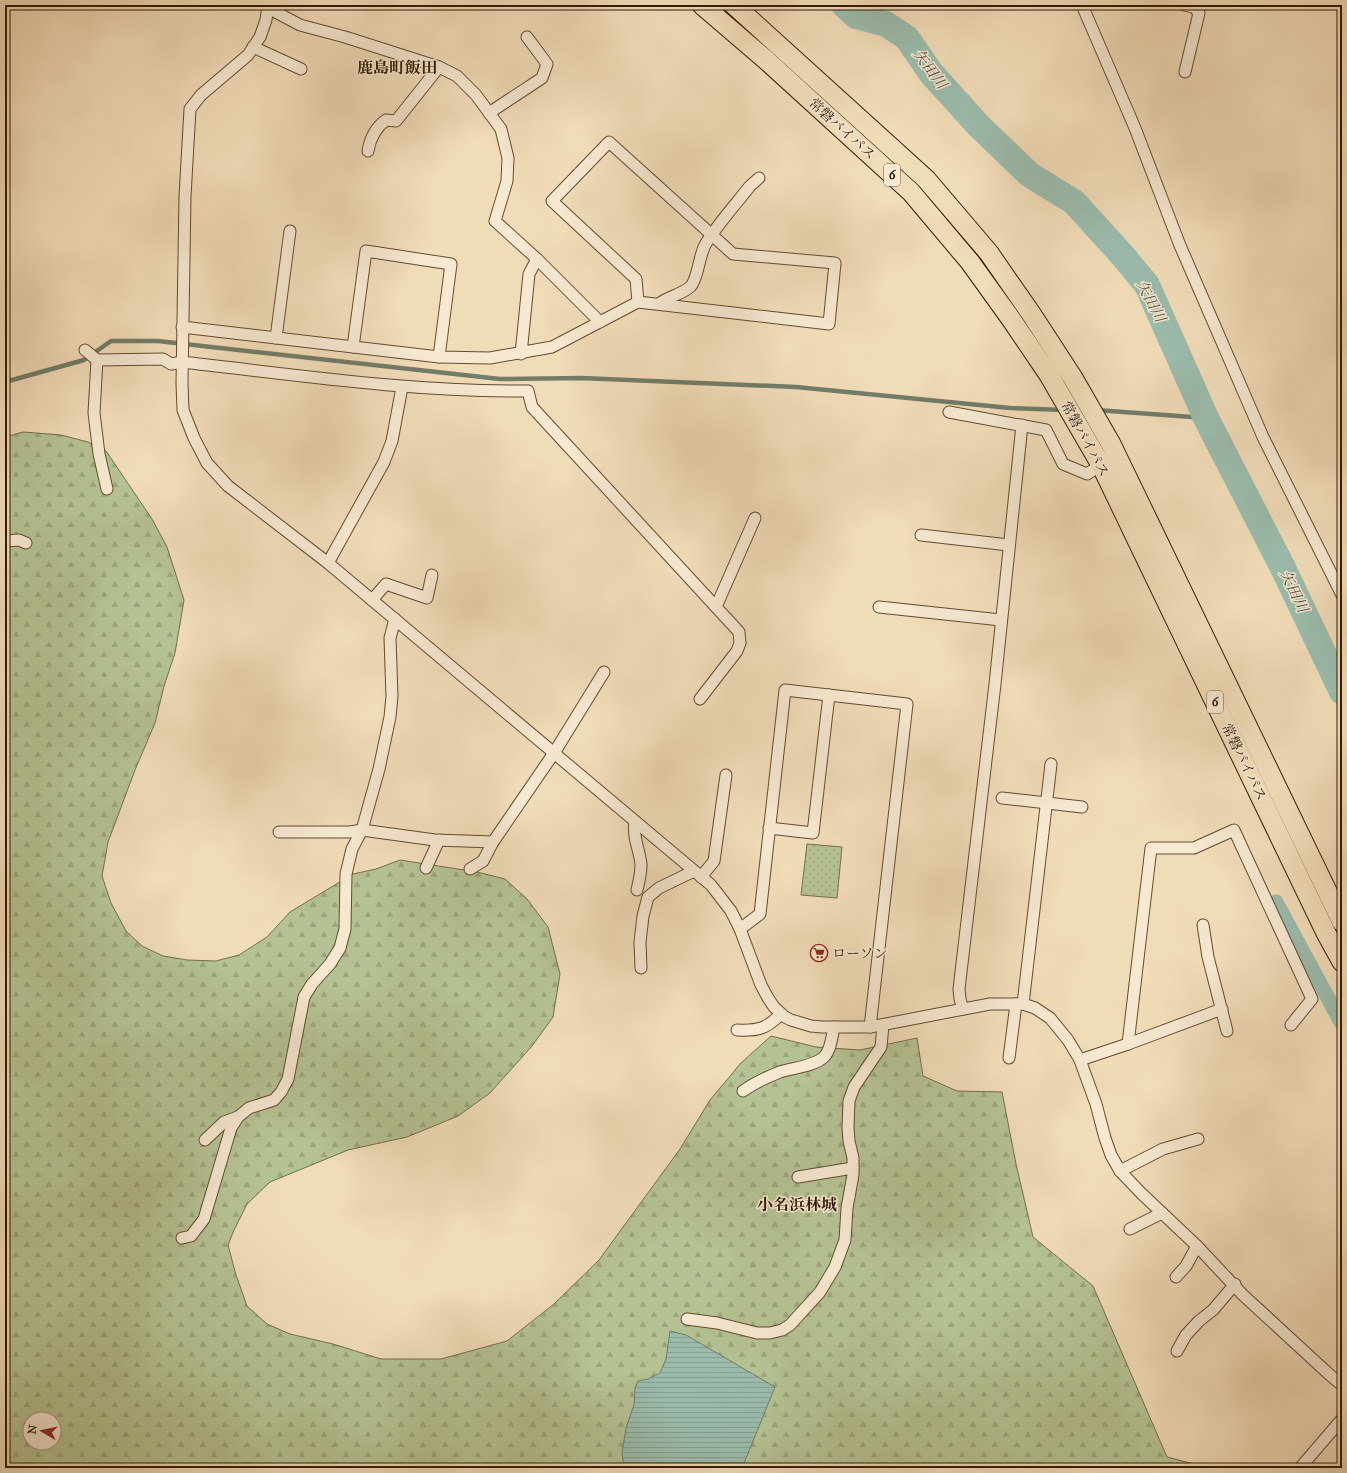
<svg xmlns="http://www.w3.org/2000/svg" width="1347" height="1473" viewBox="0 0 1347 1473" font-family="'IM FELL Great Primer','Noto Serif JP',serif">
  <defs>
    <pattern id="grass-dots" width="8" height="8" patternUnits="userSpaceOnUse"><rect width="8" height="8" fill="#b5c293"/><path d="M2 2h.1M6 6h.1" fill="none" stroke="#9ca67d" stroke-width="1.8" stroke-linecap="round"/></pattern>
    <pattern id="forest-firs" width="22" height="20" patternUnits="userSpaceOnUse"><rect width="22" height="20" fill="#b5c293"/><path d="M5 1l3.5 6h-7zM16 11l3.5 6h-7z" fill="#9ca67d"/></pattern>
    <pattern id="water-rules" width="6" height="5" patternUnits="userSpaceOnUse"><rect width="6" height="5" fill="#9bbcad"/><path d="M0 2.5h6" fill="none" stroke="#86a193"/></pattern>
  </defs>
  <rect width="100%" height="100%" fill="#f1dcb8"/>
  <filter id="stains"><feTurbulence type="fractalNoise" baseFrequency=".005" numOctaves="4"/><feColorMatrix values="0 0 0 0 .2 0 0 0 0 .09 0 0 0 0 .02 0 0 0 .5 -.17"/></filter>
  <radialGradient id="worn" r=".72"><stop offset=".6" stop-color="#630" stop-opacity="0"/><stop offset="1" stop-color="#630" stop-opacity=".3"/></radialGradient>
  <path fill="url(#grass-dots)" stroke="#736e4c" d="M807,844L842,847L837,898L801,895Z"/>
  <path fill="url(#forest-firs)" stroke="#736e4c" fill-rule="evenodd" d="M23,432L61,435L88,442L106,451L152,519L167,547L184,600L175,653L164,686L155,723L135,770L108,842L102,876L111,903L126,931L142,946L163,956L187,960L216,961L239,955L267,937L290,912L353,874L376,869L400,860L477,872L505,879L527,899L548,927L560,974L553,1017L532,1046L490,1093L458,1116L407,1137L348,1150L270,1182L247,1204L234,1230L228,1245L236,1275L247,1306L267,1324L290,1334L333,1344L381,1359H441L507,1341L554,1304L599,1260L680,1149L710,1100L741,1063L771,1036L816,1047L860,1050L917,1038L923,1076L957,1091L1002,1092L1016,1164L1033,1237L1093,1286L1167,1457L1198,1465L1199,1468H5V437ZM30,1419H54V1443H30Z"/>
  <path fill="url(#water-rules)" stroke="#717c69" d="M670,1331L686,1335L775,1387L742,1468H624L622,1453L626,1428L634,1405L635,1388L638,1381L648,1379L660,1373L666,1359Z"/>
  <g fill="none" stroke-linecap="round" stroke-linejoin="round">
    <g stroke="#717c69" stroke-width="4.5">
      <path d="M5,382L84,360L111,341H158L500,379L581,378L796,387L1010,408L1063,410"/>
      <path d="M1096,410L1206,418"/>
    </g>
    <path stroke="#9bbcad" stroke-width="15" d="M1276,902L1342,1024"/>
    <path stroke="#9bbcad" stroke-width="26" d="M844,5L856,16L886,24L907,38L931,73L978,125L1030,175L1074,202L1123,256L1147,285L1206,418L1284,570L1342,692"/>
    <defs>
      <g id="minor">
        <path d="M268,5L266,20L260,37L248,55L201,95L190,109L185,196L182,383L183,410L194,438L207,463L228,486L328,563L711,885L731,911L740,929L761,985L768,998L774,1007L785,1017L791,1020L811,1026L822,1027H870L990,1004H1023L1035,1008L1050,1018L1068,1040L1080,1060L1096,1104L1105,1138L1111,1155L1120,1171L1141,1193L1197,1246L1243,1295L1331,1376L1342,1385"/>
        <path d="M1082,5L1135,128L1179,243L1263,437L1342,595"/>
        <path d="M1184,5L1194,7L1199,13L1185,72"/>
        <path d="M268,8L300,25L345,37L439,67L457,76L476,95L501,129L508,158L507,181L495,221L537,259L600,322"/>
        <path d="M253,47L301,69"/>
        <path d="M489,113L542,78L547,64L527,37"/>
        <path d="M368,151C370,139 375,128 386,120L396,121L439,67"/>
        <path d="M659,304C668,296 682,295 691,286C698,278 699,256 705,245C716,226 736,204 750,186L759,178"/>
        <path d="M182,327L439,357L490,358L552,347L638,302L829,324L835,263L733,254L609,142L552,201L636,279L638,302"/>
        <path d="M276,338L290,231"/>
        <path d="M353,347L366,251L451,264L439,357"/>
        <path d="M85,350L97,360"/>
        <path d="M521,354L529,274L537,259"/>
        <path d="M949,412L1046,430L1063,464L1087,474L1101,465"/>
        <path d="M107,489L99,454L94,413L97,360L163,359L171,364L182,362C297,375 412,392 528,391L532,407L739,632L740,643L737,651L700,699"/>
        <path d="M921,535L1009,545"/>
        <path d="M5,541L19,540L26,543"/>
        <path d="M328,563L384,462L392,441L402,387"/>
        <path d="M372,600L386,584L427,598L432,575"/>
        <path d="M716,607L755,518"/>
        <path d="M879,607L1001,620"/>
        <path d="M1002,798L1082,807"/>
        <path d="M635,822C632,836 640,851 641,865C641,874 639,882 637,890"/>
        <path d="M769,828L813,833L829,695"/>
        <path d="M279,832H350L362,830L435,840L493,842L554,753L604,672"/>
        <path d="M426,868L439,840"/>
        <path d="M470,869L483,861L493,842"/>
        <path d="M701,877L714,861L726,775"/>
        <path d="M1203,925L1208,957L1227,1031"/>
        <path d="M740,929L760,914L785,690L907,704L870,1027"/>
        <path d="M641,968L640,942L643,916L648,897L659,888L694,871"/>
        <path d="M1023,1004L1051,764"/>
        <path d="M963,1009L960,999L959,989L995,684L1022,425"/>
        <path d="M737,1030C758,1031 766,1029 781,1014"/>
        <path d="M1128,1044L1151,848H1194L1234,830L1312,999L1291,1025"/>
        <path d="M1009,1058L1016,1004"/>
        <path d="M1080,1060L1128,1044L1222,1009"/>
        <path d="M743,1091C754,1083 767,1077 780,1072C792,1068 815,1066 824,1057C831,1050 832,1036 834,1027"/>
        <path d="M205,1140L224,1122L238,1117"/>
        <path d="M1120,1171L1163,1149L1198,1139"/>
        <path d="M798,1177L853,1168"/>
        <path d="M1130,1229L1162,1213"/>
        <path d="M182,1238L191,1236L204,1219L231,1128L238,1117L249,1108L274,1100L281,1092L288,1079L304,997L312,984L330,964L340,948L345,929L346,874L352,849L362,830L379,769L390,717L392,696L390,638L395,619"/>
        <path d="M1176,1277L1186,1266L1197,1246"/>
        <path d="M687,1319L717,1323L757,1333H770L782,1330L790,1325L820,1292L835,1267L845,1240L847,1208L853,1175V1158L849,1141L848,1127L849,1101L854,1087L881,1047L883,1025"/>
        <path d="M1177,1351L1186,1335L1199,1321L1213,1310L1235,1284"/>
        <path d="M1300,1468L1342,1419"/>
      </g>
      <g id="trunk">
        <path d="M702,5L765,59L911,192L970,262L1011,319L1049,375L1101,465L1326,933L1342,962"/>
        <path d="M734,5L926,179L989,253L1032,315L1073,378L1111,444L1342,922"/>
      </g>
    </defs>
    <use href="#minor" stroke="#614b31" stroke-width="13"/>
    <use href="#trunk" stroke="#311b04" stroke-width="21"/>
    <use href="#minor" stroke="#f6e8d1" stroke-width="11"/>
    <use href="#trunk" stroke="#f1dcb8" stroke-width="19"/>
  </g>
  <defs>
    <symbol id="supermarket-ring" viewBox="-11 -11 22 22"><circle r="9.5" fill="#f6e8d1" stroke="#8f2418" stroke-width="1.5"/><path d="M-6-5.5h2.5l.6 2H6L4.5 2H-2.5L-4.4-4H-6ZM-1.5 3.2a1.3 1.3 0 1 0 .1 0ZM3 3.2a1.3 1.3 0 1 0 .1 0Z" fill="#8f2418"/></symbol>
  </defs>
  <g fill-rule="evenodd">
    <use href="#supermarket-ring" x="809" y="943" width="20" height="20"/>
  </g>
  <g text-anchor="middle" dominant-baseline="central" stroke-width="3" stroke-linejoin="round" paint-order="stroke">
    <g fill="#f6e8d1" stroke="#6c5842" stroke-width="1">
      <rect x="884" y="164" width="16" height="22" rx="3"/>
      <rect x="1207" y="691" width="16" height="22" rx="3"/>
    </g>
    <g font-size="13" font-weight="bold" fill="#311b04">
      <text x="892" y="175">6</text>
      <text x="1215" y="702">6</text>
    </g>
    <g font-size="14" fill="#311b04" stroke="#f6e8d1">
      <text transform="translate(842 129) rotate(42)">常磐バイパス</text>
      <text transform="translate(1085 439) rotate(61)">常磐バイパス</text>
      <text transform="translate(1244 762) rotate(64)">常磐バイパス</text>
    </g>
    <g font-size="14" fill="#311b04" stroke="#f6e8d1" text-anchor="start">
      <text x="832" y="953">ローソン</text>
    </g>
    <g font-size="15" font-style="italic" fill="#514b37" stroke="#f6e8d1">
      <text transform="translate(930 69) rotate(53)">矢田川</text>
      <text transform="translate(1151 301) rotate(62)">矢田川</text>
      <text transform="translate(1294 591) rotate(64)">矢田川</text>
    </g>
    <g font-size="16" font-weight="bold" fill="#311b04" stroke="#f6e8d1">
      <text x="397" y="67">鹿島町飯田</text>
      <text x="797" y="1204">小名浜林城</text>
    </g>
  </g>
  <rect width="1347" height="1473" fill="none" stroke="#f1dcb8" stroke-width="20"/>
  <rect x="6" y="6" width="1335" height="1461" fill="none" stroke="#311b04" stroke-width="2"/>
  <rect x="10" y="10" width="1327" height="1453" fill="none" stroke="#311b04"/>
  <g transform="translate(42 1431) rotate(279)"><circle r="19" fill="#f6e8d1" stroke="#a7967f"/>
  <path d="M0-3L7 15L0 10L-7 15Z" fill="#8f2418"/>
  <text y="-6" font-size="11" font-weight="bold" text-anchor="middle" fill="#311b04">N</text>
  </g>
  <rect width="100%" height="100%" filter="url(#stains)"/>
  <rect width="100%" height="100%" fill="url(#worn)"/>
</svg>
